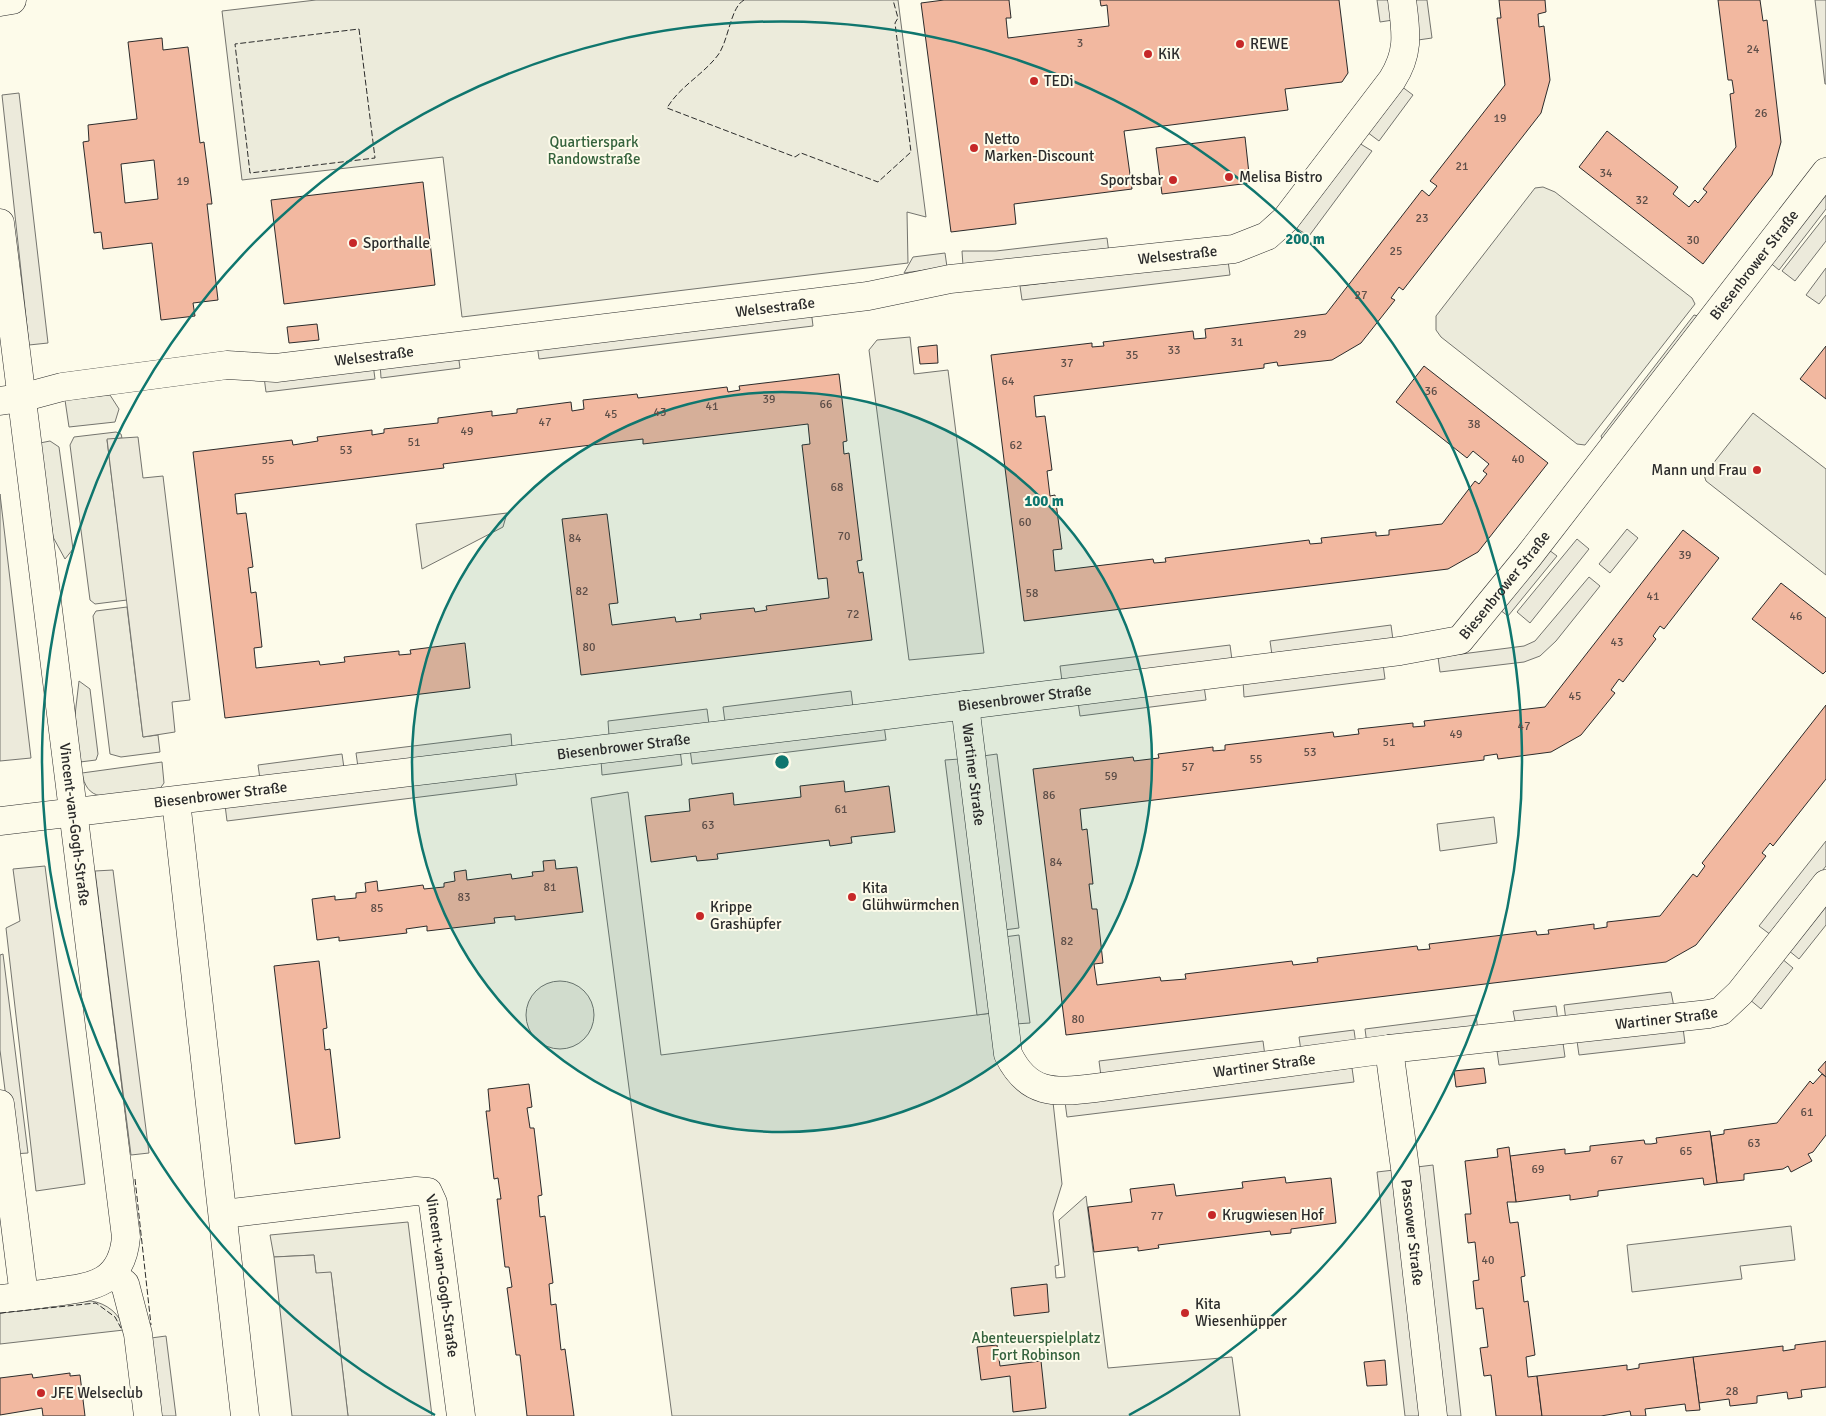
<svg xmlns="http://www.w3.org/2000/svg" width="1826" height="1416" viewBox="0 0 1826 1416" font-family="Signika,sans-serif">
  <rect width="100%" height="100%" fill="#fdfbea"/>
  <g fill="#ecebdb" stroke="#74746e">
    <path d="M316,0H898L926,217L907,212L908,263L462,317L443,157L242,180L222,11Z"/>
    <path d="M1543,187L1555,192L1692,298L1695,304L1585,445L1577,444L1441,337L1436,330V316L1535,188Z"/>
    <path d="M910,337L914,374L948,370L984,653L909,660L869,350L877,340Z"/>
    <path d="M110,395L119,409L115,422L69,427L65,400Z"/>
    <path d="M1753,413L1826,469V575L1706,481L1704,475Z"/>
    <path d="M116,432L121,434L122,438L107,440L127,600L95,604L90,600L70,445L74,437Z"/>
    <path d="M50,441L59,447L73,549L65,559L53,537L40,443Z"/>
    <path d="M507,513L503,527L422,569L416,524Z"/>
    <path d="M127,607L143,737L158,735L160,752L121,757L110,754L93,616L96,611Z"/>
    <path d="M79,681L90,689L98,754L96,760L80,762L75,715Z"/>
    <path d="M162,762L164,783L159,790L101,796C89,794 84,785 82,773Z"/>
    <path d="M628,792L661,1055L992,1013L1053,1102L1062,1184L1053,1213L1059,1265L1055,1266L1056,1278L1065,1277L1059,1220L1086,1196L1108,1368L1232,1357L1240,1416H672L591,798Z"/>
    <path d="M1494,817L1497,843L1440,851L1437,824Z"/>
    <circle cx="560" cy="1015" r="34"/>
    <path d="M408,1222L432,1416H348L331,1273L316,1274L314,1255L274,1257L270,1235Z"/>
    <path d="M1791,1226L1795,1260L1740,1266L1742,1279L1632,1292L1627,1245Z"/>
    <path d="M91,1301C106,1303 121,1314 124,1330L0,1344V1311Z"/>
  </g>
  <g fill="#eceadb" stroke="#74746e">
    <path d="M1377,0H1391L1393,20L1380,22Z"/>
    <path d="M1413,0H1427L1432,38L1418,40Z"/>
    <path d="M1815,0H1826V84H1825Z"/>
    <path d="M1401,86L1413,95L1379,141L1367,132Z"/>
    <path d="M19,93L48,343L29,345L2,95Z"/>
    <path d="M1359,143L1372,151L1309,236L1296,228Z"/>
    <path d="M1826,185V209L1779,270L1768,261Z"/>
    <path d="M1826,215V241L1795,281L1782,271Z"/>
    <path d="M1107,238L1109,253L963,266L962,251H996Z"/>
    <path d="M945,253L947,267L904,273L913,257Z"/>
    <path d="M1228,261L1230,275L1022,300L1020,286Z"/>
    <path d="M1826,268V295L1819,304L1806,295Z"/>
    <path d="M811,310L813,326L539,359L537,344Z"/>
    <path d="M1694,315L1702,317L1604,443L1601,436Z"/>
    <path d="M458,353L460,368L381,378L380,363Z"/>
    <path d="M373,364L375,379L266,392L264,377Z"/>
    <path d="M138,437L143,478L163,476L190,700L172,702L175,732L143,737L107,439Z"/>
    <path d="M0,494L31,758L0,761Z"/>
    <path d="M1627,529L1638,538L1610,573L1599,564Z"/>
    <path d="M1577,539L1589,549L1530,623L1517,612Z"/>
    <path d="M1545,547L1557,556L1508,616L1496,607Z"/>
    <path d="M1589,577L1600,586L1556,641L1540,656L1524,662L1440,672L1438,657L1524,646L1535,641Z"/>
    <path d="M1391,625L1393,640L1272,655L1270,641Z"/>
    <path d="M1230,645L1232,660L1062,681L1060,666Z"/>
    <path d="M1383,664L1385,679L1244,697L1243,681Z"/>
    <path d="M1204,686L1206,700L1080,716L1078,702Z"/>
    <path d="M851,691L853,707L725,722L723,707Z"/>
    <path d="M707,709L709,724L609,736L608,721Z"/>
    <path d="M884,725L886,740L692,764L690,749Z"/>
    <path d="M511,734L512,748L358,767L356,753Z"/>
    <path d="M680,750L682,765L602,775L601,760Z"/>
    <path d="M342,754L344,768L260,779L258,765Z"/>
    <path d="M997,754L1019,928L1004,930L983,756Z"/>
    <path d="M960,759L992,1013L977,1015L945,760Z"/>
    <path d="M515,770L517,785L227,821L225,805Z"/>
    <path d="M1826,841V866L1771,935L1759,926Z"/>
    <path d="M45,866L85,1184L36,1191L6,928L20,921L13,869Z"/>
    <path d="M113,870L149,1153L131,1155L95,871Z"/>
    <path d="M1826,901V925L1799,959L1788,950Z"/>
    <path d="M1019,935L1030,1023L1015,1024L1004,937Z"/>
    <path d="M3,954L28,1153L13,1154L0,1050V955Z"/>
    <path d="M1781,958L1793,968L1761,1009L1749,999Z"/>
    <path d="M1671,992L1674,1007L1566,1020L1564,1005Z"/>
    <path d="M1556,1006L1558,1021L1516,1026L1513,1011Z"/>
    <path d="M1476,1015L1478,1031L1367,1044L1365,1029Z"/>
    <path d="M1683,1028L1685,1043L1579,1055L1577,1041Z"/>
    <path d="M1354,1030L1356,1045L1301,1051L1299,1037Z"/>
    <path d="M1263,1041L1265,1056L1101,1076L1099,1061Z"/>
    <path d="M1563,1043L1565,1057L1499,1065L1497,1051Z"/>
    <path d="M1352,1068L1354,1082L1067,1117L1065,1102Z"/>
    <path d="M1433,1165L1461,1416H1445L1417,1167Z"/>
    <path d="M1394,1170L1422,1416H1405L1377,1172Z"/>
    <path d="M314,1255L316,1273L331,1272L348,1416H292L274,1257Z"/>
    <path d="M166,1336L176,1416H161L151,1338Z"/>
  </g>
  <g fill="#f2b8a0" stroke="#2b2b2b" fill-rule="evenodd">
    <path d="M944,0H1009L1011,18H1006L1008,38L1109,26L1107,5L1101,6L1100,0H1339L1348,73L1342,82L1285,89L1288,110L1124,131L1132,189L1014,204L1016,224L951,232L921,3Z"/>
    <path d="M1499,0H1545L1546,12L1538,14L1539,27L1544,26L1550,80L1541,113L1403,290L1399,287L1391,298L1395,300L1361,343L1332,360L1278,366L1277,362L1264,364V368L1034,396L1036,417L1045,416L1052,470L1047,471L1050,496L1055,495L1062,549L1053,550L1055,571L1153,559L1154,563L1166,562L1165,558L1309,540L1310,544L1322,543L1321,538L1376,532V536L1389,535V530L1442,524L1475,481L1479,484L1487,474L1483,471L1489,464L1473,451L1467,458L1396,402L1424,366L1548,463L1478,552L1448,569L1024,621L991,355L1092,343V347L1104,346L1103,342L1193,331L1194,339L1206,338L1205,329L1326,314L1422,190L1429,196L1437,186L1430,181L1505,85L1497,18H1501Z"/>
    <path d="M1718,0H1760L1763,21L1767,20L1781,142L1772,175L1703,264L1579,167L1607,131L1678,187L1673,194L1689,207L1695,200L1698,203L1707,192L1703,189L1736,147L1730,94L1734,93L1732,80H1728Z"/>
    <path d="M162,38L163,50L188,47L200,143L204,142L212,204H207L218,300L193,303L195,316L161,320L152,243L103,249L101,232L94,233L83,142L89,141L88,125L137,119L128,42ZM154,160L158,199L125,203L121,164Z"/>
    <path d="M1245,137L1250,183L1162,194L1156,148Z"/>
    <path d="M423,182L435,285L284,304L271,200Z"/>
    <path d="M317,324L319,340L289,343L287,327Z"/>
    <path d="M937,345L938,363L920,364L918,347Z"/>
    <path d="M1826,346V399L1800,379Z"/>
    <path d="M839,374L847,441L843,442L844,454L849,453L862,560L857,561L859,573L863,572L872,640L581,675L562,519L607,514L618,603L609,604L612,625L675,617L676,622L701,619L700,614L754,608L755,612L767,610L766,606L829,598L827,578L818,579L802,445L810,444L808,424L643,444V439L583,446L443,464L444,468L235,494L237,514L246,513L253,567L248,568L251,593L256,592L262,647L254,648L256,668L319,661L320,665L345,662L344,657L399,651V655L411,654L410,650L465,643L470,688L225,718L193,452L292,440L293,445L318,441L317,437L372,430V435L384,433V429L438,423V418L492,411V416L517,413V409L571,402L572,411L584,409L583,400L637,394L638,398L727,387L728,392L740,390L739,386Z"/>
    <path d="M1683,530L1719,558L1664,629L1660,626L1653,636L1656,639L1623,682L1619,679L1611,690L1615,693L1581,735L1551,752L1498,759L1497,754L1484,756V760L1080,809L1082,830L1087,829L1093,884H1089L1092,909H1097L1103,963L1094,964L1097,985L1160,977L1161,981L1186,979L1185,974L1292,961L1293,965L1318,962L1317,958L1417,946L1418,950L1430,949L1429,944L1536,931L1537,935L1549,934L1548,930L1594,924V929L1607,927V922L1660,916L1693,874L1697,877L1705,866L1702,863L1826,705V779L1773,846L1770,843L1762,853L1766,856L1696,945L1666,962L1066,1035L1033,769L1133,757L1134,761L1159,758L1158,754L1213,747V751L1225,750V745L1333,732L1334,737L1359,734L1358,729L1413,723V727L1425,726L1424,721L1545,707Z"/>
    <path d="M1781,583L1826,618V671L1823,674L1752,619Z"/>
    <path d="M844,781L845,792L889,786L895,832L851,837L852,843L830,846L829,840L717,854L718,859L697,861L696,856L651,862L645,816L690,811L689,799L733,793L734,805L801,797L800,786Z"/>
    <path d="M555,860L556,869L577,867L583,912L515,920V916L494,918L495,923L427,931V926L406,929L407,933L339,941V937L317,940L312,899L335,896V900L356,898V893L366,892L365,883L377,881L378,891L423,885L424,889L444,887V883L455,881L454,872L466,870L467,880L511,874L512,879L533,876L532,872L544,871L543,861Z"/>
    <path d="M319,961L327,1028L323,1029L325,1050L330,1049L340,1138L295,1144L274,966Z"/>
    <path d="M1826,1061V1077L1818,1070Z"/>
    <path d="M1484,1068L1486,1083L1456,1087L1454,1071Z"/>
    <path d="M1822,1074L1826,1077V1135L1813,1152L1808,1154L1812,1161L1791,1172L1788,1166L1783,1169L1744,1174V1180L1717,1183L1711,1136L1724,1134V1130L1777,1123L1810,1081L1813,1084Z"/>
    <path d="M529,1084L532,1107L527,1108L530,1128H534L542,1195L538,1196L540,1217L545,1216L553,1283L549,1284L551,1305L556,1304L561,1350L565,1349L574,1416H527L520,1355H516L507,1288L512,1287L509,1267H505L497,1199H501L498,1178L494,1179L486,1111H490L488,1089Z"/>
    <path d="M1710,1131L1717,1183L1704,1185L1703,1178L1598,1191V1196L1570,1200V1195L1516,1202L1510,1156L1565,1149V1154L1590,1151V1146L1644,1140L1645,1144H1651L1657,1143L1656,1138Z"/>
    <path d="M1509,1147L1516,1202H1507L1510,1223L1518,1222L1525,1276L1521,1277L1524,1302L1528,1301L1535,1355L1526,1357L1528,1377L1537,1376L1542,1416H1496L1491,1375L1484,1376L1480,1348L1488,1347L1483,1308L1476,1309L1473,1281L1479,1280L1475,1242L1468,1243L1465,1214H1471L1465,1161L1498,1157L1497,1149Z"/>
    <path d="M1285,1177L1286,1183L1331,1178L1336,1223L1291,1229V1233L1271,1235L1270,1231L1158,1245L1159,1248L1138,1251V1247L1094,1252L1088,1207L1132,1202L1130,1189L1174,1184L1176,1196L1243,1188L1242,1182Z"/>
    <path d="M1047,1284L1049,1312L1014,1316L1011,1288Z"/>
    <path d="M1826,1341V1387L1801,1390L1802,1397L1788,1399L1787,1392L1757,1396V1403L1730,1406L1729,1399L1699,1403L1693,1357L1783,1346V1351L1795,1349V1345Z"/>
    <path d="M997,1345L1000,1366L1041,1361L1046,1408L1013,1412L1010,1376L981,1380L977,1347Z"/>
    <path d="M1693,1357L1700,1410L1686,1411L1685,1404L1645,1409L1646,1416H1631L1630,1411L1601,1416H1542L1537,1376L1627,1365V1370L1639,1368V1364Z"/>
    <path d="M1385,1360L1387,1385L1367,1386L1364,1362Z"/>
    <path d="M70,1373V1376L80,1375L85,1416H43L42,1408L0,1415V1378L32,1374L33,1378Z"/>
  </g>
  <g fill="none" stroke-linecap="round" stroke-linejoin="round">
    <defs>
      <g id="minor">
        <path d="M0,2L12,0"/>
        <path id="s1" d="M0,223L126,1237C122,1283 94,1287 55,1292C36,1295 18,1297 0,1299"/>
        <path id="s2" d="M0,401L21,398L62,387L227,365L276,368L868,296L950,279L1234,249L1267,236L1286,219L1392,80C1410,52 1406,32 1402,0"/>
        <path id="s3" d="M965,705L1008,1054C1028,1095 1054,1093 1095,1088L1389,1049L1709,1014L1721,1011L1740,993L1826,884"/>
        <path d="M176,801L245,1416"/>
        <path id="s4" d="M0,821L855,719L1400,651L1460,640L1528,557L1826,172"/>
        <path id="s5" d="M1389,1049L1405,1168L1433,1416"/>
        <path d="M0,1104L24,1296"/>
        <path id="s6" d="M224,1214L416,1191L428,1192L433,1203L461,1416"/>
        <path d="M112,1274L125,1284L138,1334L148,1416"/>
      </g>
    </defs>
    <use href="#minor" stroke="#2b2b2b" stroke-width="29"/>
    <use href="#minor" stroke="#fdfbea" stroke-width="28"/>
    <g stroke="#2b2b2b" stroke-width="1" stroke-dasharray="6 2.5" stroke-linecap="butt">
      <path d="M744,0C730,8 729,40 718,55C703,75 680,86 667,108L795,157L801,153L878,182L911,152L895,23L898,18L893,0"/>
      <path d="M359,29L375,158L250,173L235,44Z"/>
      <path d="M135,1179L151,1325"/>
      <path d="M0,1313L96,1303L115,1317L121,1328"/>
    </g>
  </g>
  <circle cx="782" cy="762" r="370" fill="#0f766e" fill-opacity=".12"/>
  <g fill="none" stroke="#0f766e" stroke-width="2.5">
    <circle cx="782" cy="762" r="370"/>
    <path d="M435 1415A740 740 0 1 1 1129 1415"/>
  </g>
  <g fill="#c62828" stroke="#fdfbea" stroke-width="2">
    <circle cx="1240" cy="44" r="5"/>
    <circle cx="1148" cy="54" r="5"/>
    <circle cx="1034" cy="81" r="5"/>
    <circle cx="974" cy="148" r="5"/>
    <circle cx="1229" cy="177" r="5"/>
    <circle cx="1173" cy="180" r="5"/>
    <circle cx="353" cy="243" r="5"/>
    <circle cx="1757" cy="470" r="5"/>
    <circle cx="852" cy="897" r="5"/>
    <circle cx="700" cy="916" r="5"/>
    <circle cx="1212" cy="1215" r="5"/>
    <circle cx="1185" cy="1313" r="5"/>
    <circle cx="41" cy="1393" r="5"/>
  </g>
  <g text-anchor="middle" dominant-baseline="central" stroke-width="4" stroke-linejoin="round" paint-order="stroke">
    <g font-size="12" fill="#5d4e48">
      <text x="1080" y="43">3</text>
      <text x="1753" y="49">24</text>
      <text x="1761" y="113">26</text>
      <text x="1500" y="118">19</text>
      <text x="1462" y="166">21</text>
      <text x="1606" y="173">34</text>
      <text x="183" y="181">19</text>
      <text x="1642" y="200">32</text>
      <text x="1422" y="218">23</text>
      <text x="1693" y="240">30</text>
      <text x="1396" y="251">25</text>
      <text x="1361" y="295">27</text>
      <text x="1300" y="334">29</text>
      <text x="1237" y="342">31</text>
      <text x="1174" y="350">33</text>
      <text x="1132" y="355">35</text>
      <text x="1067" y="363">37</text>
      <text x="1008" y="381">64</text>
      <text x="1431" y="391">36</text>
      <text x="769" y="399">39</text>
      <text x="826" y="404">66</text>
      <text x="712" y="406">41</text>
      <text x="660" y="412">43</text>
      <text x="611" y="414">45</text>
      <text x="545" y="422">47</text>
      <text x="1474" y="424">38</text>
      <text x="467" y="431">49</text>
      <text x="414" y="442">51</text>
      <text x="1016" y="445">62</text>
      <text x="346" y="450">53</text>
      <text x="1518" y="459">40</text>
      <text x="268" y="460">55</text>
      <text x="837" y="487">68</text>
      <text x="1025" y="522">60</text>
      <text x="844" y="536">70</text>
      <text x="575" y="538">84</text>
      <text x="1685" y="555">39</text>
      <text x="582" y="591">82</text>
      <text x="1032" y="593">58</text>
      <text x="1653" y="596">41</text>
      <text x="853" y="614">72</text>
      <text x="1796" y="616">46</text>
      <text x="1617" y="642">43</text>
      <text x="589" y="647">80</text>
      <text x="1575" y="696">45</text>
      <text x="1524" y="726">47</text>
      <text x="1456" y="734">49</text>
      <text x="1389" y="742">51</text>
      <text x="1310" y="752">53</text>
      <text x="1256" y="759">55</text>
      <text x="1188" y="767">57</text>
      <text x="1111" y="776">59</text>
      <text x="1049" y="795">86</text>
      <text x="841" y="809">61</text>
      <text x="708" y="825">63</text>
      <text x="1056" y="862">84</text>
      <text x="550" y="887">81</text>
      <text x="464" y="897">83</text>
      <text x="377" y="908">85</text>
      <text x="1067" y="941">82</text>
      <text x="1078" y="1019">80</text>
      <text x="1807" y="1112">61</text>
      <text x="1754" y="1143">63</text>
      <text x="1686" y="1151">65</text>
      <text x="1617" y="1160">67</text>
      <text x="1538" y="1169">69</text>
      <text x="1157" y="1216">77</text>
      <text x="1488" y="1260">40</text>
      <text x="1732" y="1391">28</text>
    </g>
    <g font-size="15" fill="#2b2b2b" stroke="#fdfbea" text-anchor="start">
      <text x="1250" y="44">REWE</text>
      <text x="1158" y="54">KiK</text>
      <text x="1044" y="81">TEDi</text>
      <text x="984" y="139">Netto<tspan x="984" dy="17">Marken-Discount</tspan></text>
      <text x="1239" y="177">Melisa Bistro</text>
      <text x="1163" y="180" text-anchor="end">Sportsbar</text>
      <text x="363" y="243">Sporthalle</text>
      <text x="1747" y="470" text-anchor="end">Mann und Frau</text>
      <text x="862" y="888">Kita<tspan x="862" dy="17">Glühwürmchen</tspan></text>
      <text x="710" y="907">Krippe<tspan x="710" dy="17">Grashüpfer</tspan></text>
      <text x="1222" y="1215">Krugwiesen Hof</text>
      <text x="1195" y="1304">Kita<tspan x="1195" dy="17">Wiesenhüpper</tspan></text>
      <text x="51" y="1393">JFE Welseclub</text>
    </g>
    <g font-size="15" fill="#34623c" stroke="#fdfbea">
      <text x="594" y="142">Quartierspark<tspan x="594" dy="17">Randowstraße</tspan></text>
      <text x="1036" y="1338">Abenteuerspielplatz<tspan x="1036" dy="17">Fort Robinson</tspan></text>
    </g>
    <g font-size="15" fill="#2b2b2b" stroke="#fdfbea">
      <text stroke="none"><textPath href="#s2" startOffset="1188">Welsestraße</textPath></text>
      <text stroke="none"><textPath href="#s4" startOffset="1948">Biesenbrower Straße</textPath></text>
      <text stroke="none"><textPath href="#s2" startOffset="782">Welsestraße</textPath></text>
      <text stroke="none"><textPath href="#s2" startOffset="378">Welsestraße</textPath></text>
      <text stroke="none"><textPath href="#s4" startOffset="1542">Biesenbrower Straße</textPath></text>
      <text stroke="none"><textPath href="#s4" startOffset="1032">Biesenbrower Straße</textPath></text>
      <text stroke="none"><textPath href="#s4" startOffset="628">Biesenbrower Straße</textPath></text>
      <text stroke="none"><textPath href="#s3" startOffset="70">Wartiner Straße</textPath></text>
      <text stroke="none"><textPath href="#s4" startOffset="222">Biesenbrower Straße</textPath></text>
      <text stroke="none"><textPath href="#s1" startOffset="606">Vincent-van-Gogh-Straße</textPath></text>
      <text stroke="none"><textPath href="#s3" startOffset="1030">Wartiner Straße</textPath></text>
      <text stroke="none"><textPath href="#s3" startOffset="625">Wartiner Straße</textPath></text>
      <text stroke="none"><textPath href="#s5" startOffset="185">Passower Straße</textPath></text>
      <text stroke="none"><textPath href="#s6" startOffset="291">Vincent-van-Gogh-Straße</textPath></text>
    </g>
  </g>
  <circle cx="782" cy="762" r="8" fill="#0f766e" stroke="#fdfbea" stroke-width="2.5"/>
  <g font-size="15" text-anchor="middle" font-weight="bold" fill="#0f766e" stroke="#fdfbea" stroke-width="4" stroke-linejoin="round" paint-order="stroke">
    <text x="1305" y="244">200 m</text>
    <text x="1044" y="506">100 m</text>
  </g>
</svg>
